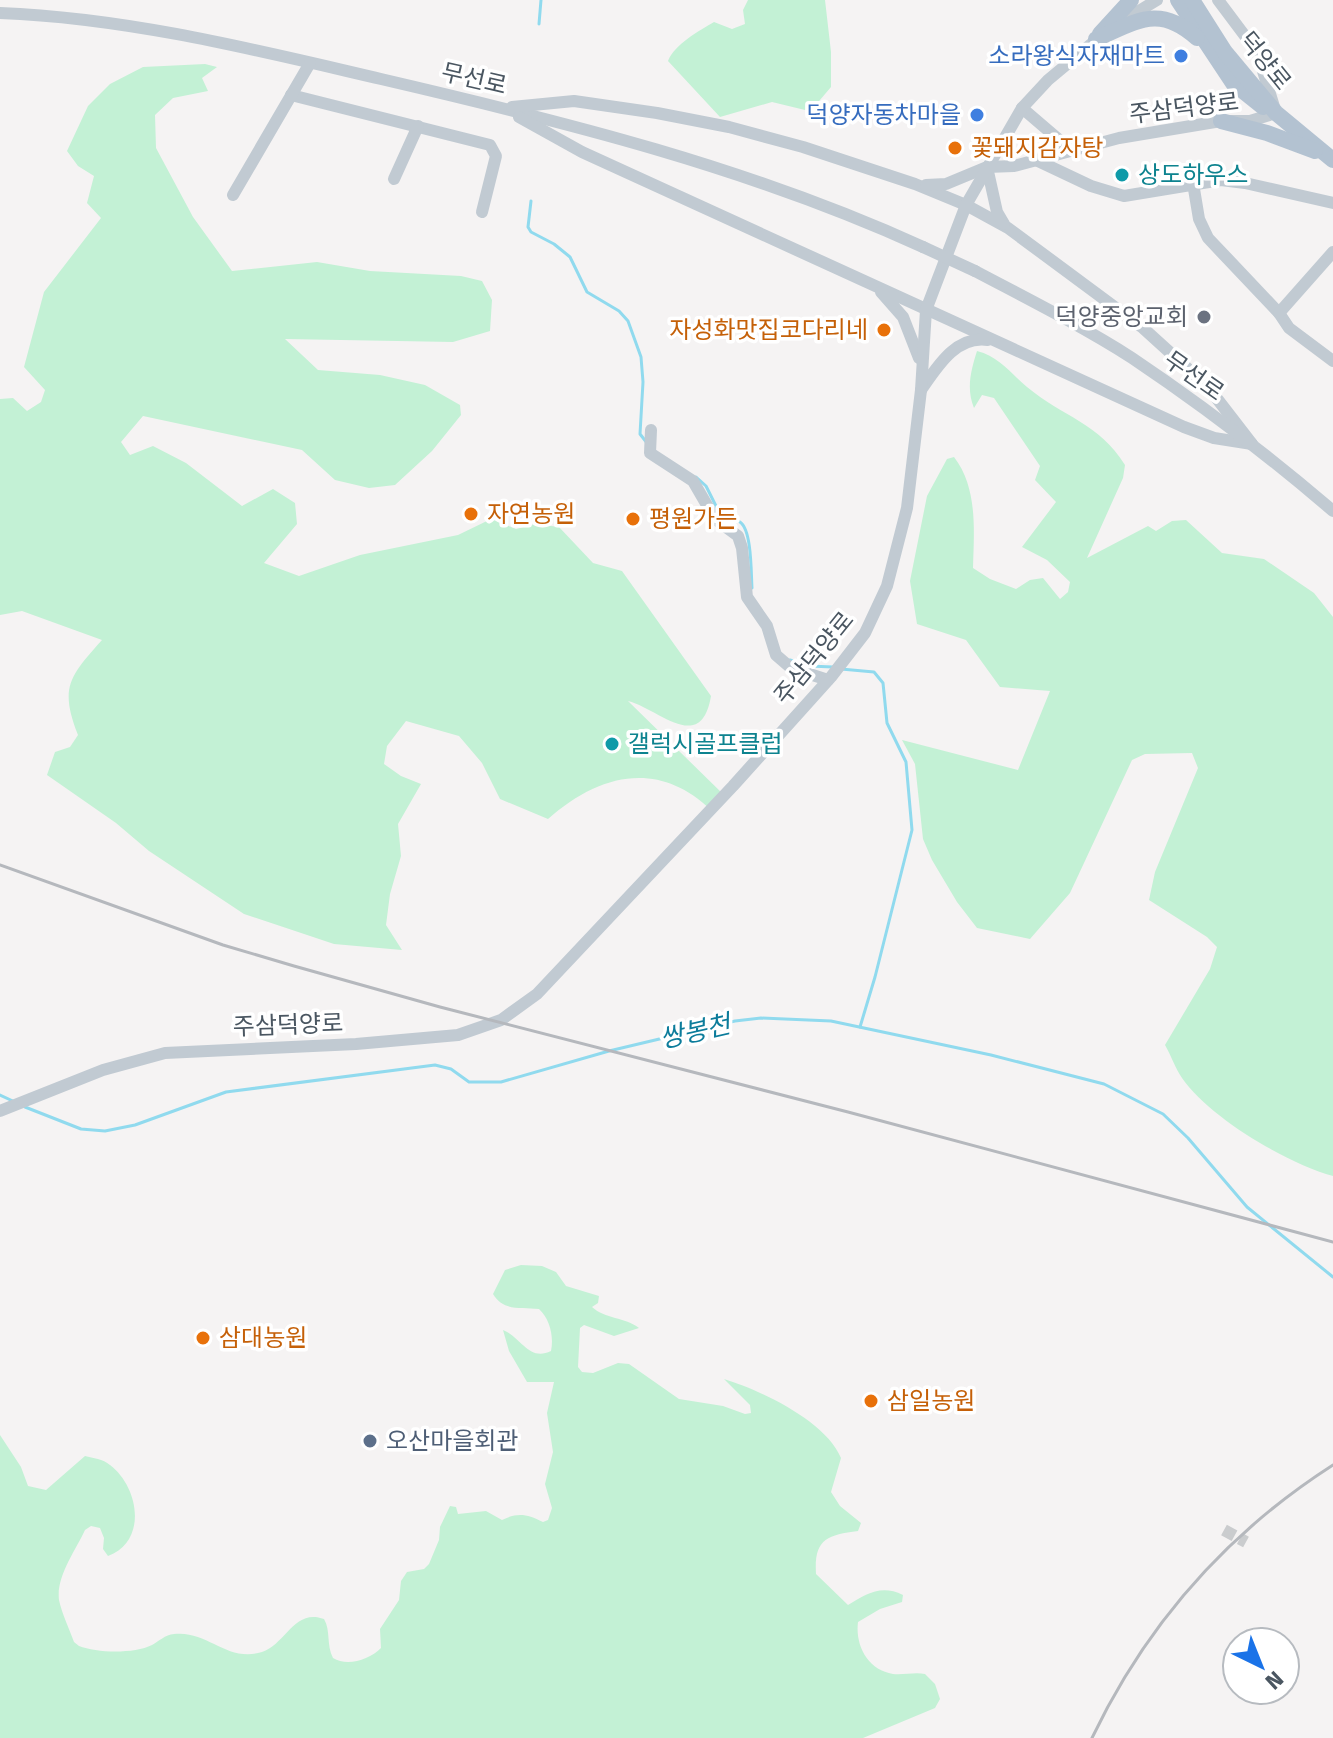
<svg xmlns="http://www.w3.org/2000/svg" width="1333" height="1738" viewBox="0 0 1333 1738" font-family="'Fira Sans','Noto Sans KR',sans-serif">
  <rect width="100%" height="100%" fill="#f5f3f3"/>
  <g fill="#c3f1d5">
    <path d="M748,0H825L831,52V87L814,107L805,110L772,102L720,117L668,61C675,44 699,31 714,22L732,29L745,24L743,10Z"/>
    <path d="M205,64L217,67L202,78L208,91L173,98L155,115L156,148L193,217L232,271L317,262L370,271L461,276L482,281L492,300L490,331L453,342L285,339L318,370L380,375L425,385L460,405L461,415L432,451L395,485L369,488L335,480L302,450L143,416L121,442L130,455L153,446L186,463L242,506L273,489L295,503L297,524L264,563L299,576L360,555L458,535L491,519L516,529L535,524L559,527L593,563L622,571L711,696C701,755 659,709 628,701L725,796L711,810C658,759 599,774 548,819L500,799L482,763L459,736L406,721L387,746L384,764L401,776L421,784L398,824L401,856L390,894L386,925L402,950L334,944L244,914L149,851L116,823L47,775L55,752L70,747L78,735C59,687 70,676 102,640L22,611L0,615V399L13,398L27,411L41,402L45,390L24,367L44,292L101,218L87,203L94,176L78,166L67,151L88,106L110,84L143,67Z"/>
    <path d="M977,351C1000,357 1010,373 1027,387C1063,417 1099,423 1125,465L1123,478L1087,558L1148,526L1156,531L1172,521L1186,520L1222,553L1264,559L1314,593L1333,617V1176C1286,1163 1210,1118 1182,1078C1175,1068 1171,1055 1165,1045L1210,969L1217,947L1207,937L1149,900L1155,872L1198,768L1192,753L1145,754L1132,760L1070,893L1030,939L977,928L957,902L932,860L923,839L915,764L902,740L1018,770L1050,691L1000,687L966,640L917,624L910,581L927,496L947,459L954,457C978,488 974,531 973,568L990,579L1016,589L1030,580L1043,578L1060,599L1068,592L1070,582L1047,560L1022,547L1056,502L1035,480L1040,466L994,398L982,395L974,408C966,389 971,370 977,351Z"/>
    <path d="M521,1265L542,1266L556,1272L566,1286L599,1296L598,1303L592,1307C605,1319 625,1317 639,1328L614,1336L584,1325L580,1328L578,1367L582,1372L593,1373L618,1363L629,1364L679,1399L723,1406L745,1414L751,1413L750,1405L724,1379C760,1390 826,1421 841,1458L831,1492L840,1506L861,1523L858,1531C826,1535 814,1540 816,1574L848,1605C866,1594 881,1584 903,1595L902,1602L880,1609L858,1622C855,1646 868,1670 893,1674C904,1675 915,1672 925,1674L935,1684L940,1699L935,1708L863,1738H0V1435L21,1467L28,1486L46,1490L85,1456C93,1458 103,1459 110,1465C139,1487 148,1541 108,1556L103,1549L104,1538L100,1528L91,1526L85,1530C76,1550 56,1576 59,1600C62,1614 69,1628 74,1642L79,1646C97,1653 134,1654 152,1645C159,1641 165,1635 174,1634C208,1630 227,1663 262,1652C286,1644 294,1608 324,1619C331,1631 326,1645 333,1658C347,1667 369,1660 381,1648L380,1629L399,1600L401,1581L407,1572L424,1569L429,1564L439,1540L440,1527L450,1506L456,1507L458,1514L486,1511L502,1520C518,1512 527,1514 543,1522L548,1520L552,1508L545,1484L553,1452L547,1413L554,1382H527L509,1351L503,1330C521,1337 529,1362 551,1351C554,1337 550,1319 539,1309C521,1307 504,1312 493,1294L505,1270Z"/>
  </g>
  <g fill="none" stroke-linecap="round" stroke-linejoin="round">
    <g stroke="#90daee" stroke-width="3">
      <path d="M539,24L541,0"/>
      <path d="M531,201L528,227L531,232L554,244L570,257L587,292L619,311L628,321L641,357L643,382L640,434L647,443"/>
      <path d="M696,477L706,486L721,516C726,518 734,519 740,522C752,530 751,574 752,588"/>
      <path d="M790,660L809,666L833,667"/>
      <path d="M841,669L874,672L883,683L887,723L906,762L912,830L875,977L860,1027"/>
      <path d="M0,1095L15,1102"/>
      <path d="M25,1107L81,1129L105,1131L135,1125L226,1092L435,1065L451,1069L469,1082H501L609,1051L735,1021L761,1018L831,1021L991,1055L1104,1084L1163,1114L1188,1138L1247,1207L1333,1277"/>
    </g>
    <path stroke="#caccce" stroke-width="12" stroke-dasharray="12 6" stroke-linecap="butt" d="M1224,1530L1246,1542"/>
    <g stroke="#c1cad2" stroke-width="12">
      <path d="M0,13C129,18 256,50 381,79C566,122 750,168 923,247"/>
      <path d="M1121,22L1157,0"/>
      <path d="M291,95L490,145L496,156L482,212"/>
      <path d="M512,107L574,101L657,113L729,127L803,147L915,184L966,205L1008,228L1143,328L1208,387L1252,444"/>
      <path d="M1022,108L1071,150"/>
      <path d="M519,117L582,152L1184,427L1214,438L1252,444"/>
      <path d="M1036,160L1091,186L1124,196L1221,180L1245,183L1333,203"/>
      <path d="M987,167L997,212L1004,224"/>
      <path d="M394,179L418,126"/>
      <path d="M1193,183L1199,219L1208,238L1279,313L1289,328L1333,361"/>
      <path d="M926,185L946,184L987,167L1014,166L1119,138L1221,121H1250L1276,113L1257,52L1218,0"/>
      <path d="M233,195L310,63"/>
      <path d="M975,271C1028,299 1082,326 1132,358C1202,405 1269,456 1333,511"/>
      <path d="M881,292L903,317L919,358"/>
      <path d="M1279,313L1333,252"/>
      <path d="M921,390C937,367 956,335 988,340"/>
      <path d="M651,430L650,453L693,481L715,519L738,536L742,548L747,597L767,626L776,655L791,668L828,680"/>
      <path d="M0,1111L103,1070L165,1053L356,1044L458,1035L501,1020L537,994L733,786L831,677L865,633L887,586L907,508L921,390L926,310L966,205L1022,108L1048,80L1102,35"/>
    </g>
    <g stroke="#b3c2d1" stroke-width="16">
      <path d="M1178,0L1233,83L1263,107"/>
      <path d="M1192,0L1225,52L1276,113L1333,160"/>
      <path d="M1100,34L1131,0"/>
      <path d="M1096,39C1138,21 1159,4 1197,38"/>
      <path d="M1221,121L1267,133L1315,151"/>
    </g>
    <g stroke="#b5b8bd" stroke-width="3">
      <path d="M0,865L223,945L294,966L440,1007L848,1112L1333,1242"/>
      <path d="M1092,1738C1146,1625 1227,1533 1333,1465"/>
    </g>
    <path stroke="#c1cad2" stroke-width="12" d="M923,247L975,271"/>
  </g>
  <g fill="#3f7fe0" stroke="#fff" stroke-width="3">
    <circle cx="1181" cy="56" r="8"/>
    <circle cx="977" cy="115" r="8"/>
  </g>
  <g fill="#e8710a" stroke="#fff" stroke-width="3">
    <circle cx="955" cy="148" r="8"/>
    <circle cx="884" cy="330" r="8"/>
    <circle cx="471" cy="514" r="8"/>
    <circle cx="633" cy="519" r="8"/>
    <circle cx="203" cy="1338" r="8"/>
    <circle cx="871" cy="1401" r="8"/>
  </g>
  <g fill="#0f9aa8" stroke="#fff" stroke-width="3">
    <circle cx="1122" cy="175" r="8"/>
    <circle cx="612" cy="744" r="8"/>
  </g>
  <circle fill="#6b7280" stroke="#fff" stroke-width="3" cx="1204" cy="317" r="8"/>
  <circle fill="#5c6f8a" stroke="#fff" stroke-width="3" cx="370" cy="1441" r="8"/>
  <g text-anchor="middle" dominant-baseline="central" stroke-width="7" stroke-linejoin="round" paint-order="stroke">
    <g font-size="24" fill="#366cbe" stroke="#fff" text-anchor="end">
      <text x="1165" y="56">소라왕식자재마트</text>
      <text x="961" y="115">덕양자동차마을</text>
    </g>
    <g font-size="24" fill="#4a5661" stroke="#fff">
      <text transform="translate(1265 61) rotate(51)">덕양로</text>
      <text transform="translate(474 79) rotate(13)">무선로</text>
      <text transform="translate(1184 108) rotate(-7)">주삼덕양로</text>
      <text transform="translate(1194 376) rotate(35)">무선로</text>
      <text transform="translate(814 658) rotate(-51)">주삼덕양로</text>
      <text transform="translate(288 1025) rotate(-2)">주삼덕양로</text>
    </g>
    <g font-size="24" fill="#c56008" stroke="#fff" text-anchor="start">
      <text x="971" y="148">꽃돼지감자탕</text>
      <text x="868" y="330" text-anchor="end">자성화맛집코다리네</text>
      <text x="487" y="514">자연농원</text>
      <text x="649" y="519">평원가든</text>
      <text x="219" y="1338">삼대농원</text>
      <text x="887" y="1401">삼일농원</text>
    </g>
    <g font-size="24" fill="#0d838f" stroke="#fff" text-anchor="start">
      <text x="1138" y="175">상도하우스</text>
      <text x="628" y="744">갤럭시골프클럽</text>
    </g>
    <g font-size="24" fill="#5b616d" stroke="#fff" text-anchor="end">
      <text x="1188" y="317">덕양중앙교회</text>
    </g>
    <g font-size="24" fill="#4e5e75" stroke="#fff" text-anchor="start">
      <text x="386" y="1441">오산마을회관</text>
    </g>
    <g font-size="26" font-style="italic" fill="#0c7c9b" stroke="#fff">
      <text transform="translate(695 1032) rotate(-13)">쌍봉천</text>
    </g>
  </g>
  <g transform="translate(1261 1666) rotate(137)"><circle r="38" fill="#ffffff" stroke="#b7bbc0" stroke-width="2"/>
  <path d="M0-6L14 30L0 20L-14 30Z" fill="#1a73e8"/>
  <text y="-12" font-size="22" font-weight="bold" text-anchor="middle" fill="#4a5661">N</text>
  </g>
</svg>
